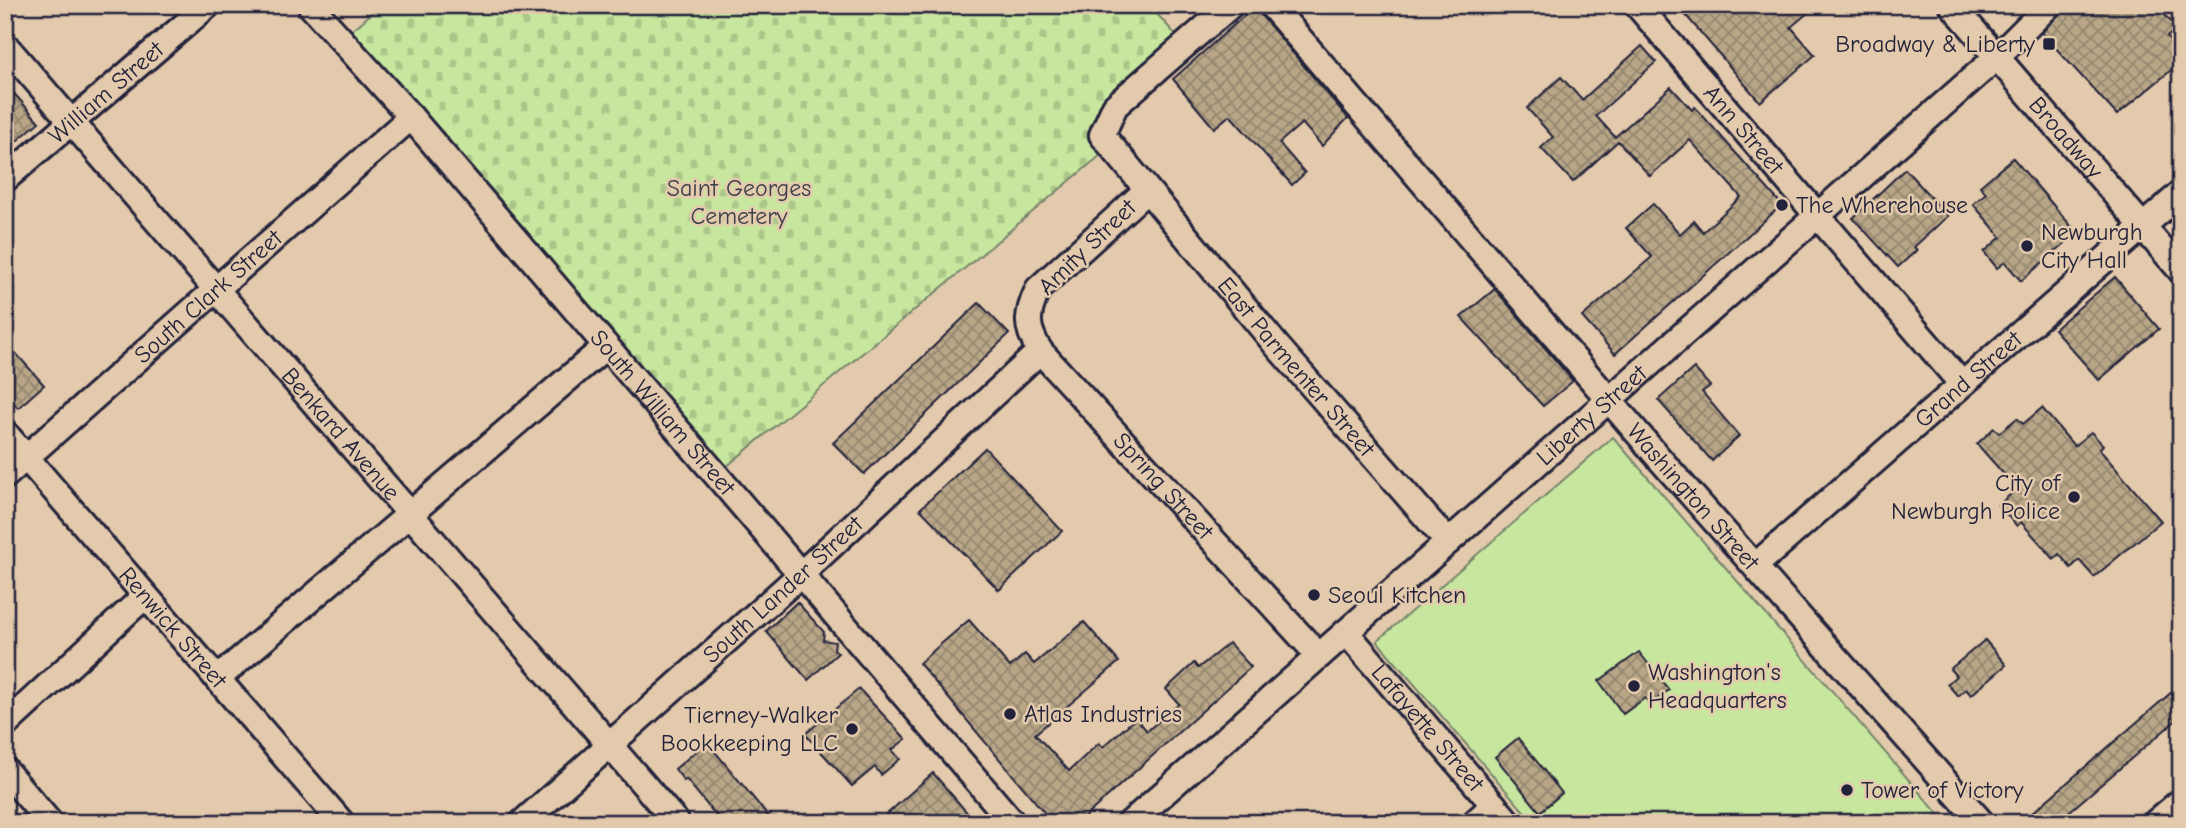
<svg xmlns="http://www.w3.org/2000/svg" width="2186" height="828" viewBox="0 0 2186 828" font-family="'Comic Neue',sans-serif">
  <defs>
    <pattern id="cemetery-stones" width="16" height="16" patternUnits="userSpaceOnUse" patternTransform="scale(1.75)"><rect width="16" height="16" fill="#c8e79e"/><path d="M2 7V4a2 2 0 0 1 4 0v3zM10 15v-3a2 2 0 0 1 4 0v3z" fill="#acc689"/></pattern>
    <pattern id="building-cross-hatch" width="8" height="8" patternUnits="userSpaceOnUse" patternTransform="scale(1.75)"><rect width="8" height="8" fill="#b8a687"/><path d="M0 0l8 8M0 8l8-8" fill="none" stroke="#958770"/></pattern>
  </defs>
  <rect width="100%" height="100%" fill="#e4caac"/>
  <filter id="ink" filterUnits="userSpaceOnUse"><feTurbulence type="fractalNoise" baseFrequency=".0143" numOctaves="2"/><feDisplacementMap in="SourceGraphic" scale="14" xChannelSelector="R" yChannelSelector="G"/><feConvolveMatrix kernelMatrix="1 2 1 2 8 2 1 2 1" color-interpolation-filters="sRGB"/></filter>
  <g filter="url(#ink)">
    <path fill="#c8e79e" stroke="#75846c" stroke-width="2" d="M1613,437L1946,823H1534L1377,641Z"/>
    <path fill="url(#cemetery-stones)" stroke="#75846c" stroke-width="2" d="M381,5H1149L1184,44L1115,106L1113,145L715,476L341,40Z"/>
    <g fill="url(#building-cross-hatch)" stroke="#22223b" stroke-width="2">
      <path d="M1677,5H1817L1791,27L1815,55L1760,102Z"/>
      <path d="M2065,5H2155L2177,28L2167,37L2181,52V62L2117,115L2042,33Z"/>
      <path d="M1254,7L1348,118L1322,146L1302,123L1279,143L1305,173L1292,185L1230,115L1214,128L1173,79Z"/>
      <path d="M1642,46L1656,62L1596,116L1615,137L1671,87L1692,110L1695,107L1782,205L1615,354L1582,317L1652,257L1626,228L1653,204L1680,234L1694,221L1703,232L1741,197L1690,140L1650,176L1618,141L1573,182L1541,148L1553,137L1527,108L1561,77L1582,100Z"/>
      <path d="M5,83L39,122L5,151Z"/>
      <path d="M2013,158L2077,233L2021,281L2005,262L1997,268L1984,252L2001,237L1973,204L1986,193L1980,186Z"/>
      <path d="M1905,169L1948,216L1914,247L1917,250L1898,267L1853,218Z"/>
      <path d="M2115,277L2159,329L2099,380L2054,329Z"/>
      <path d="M1495,289L1573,381L1543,406L1461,317Z"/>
      <path d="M979,303L1009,334L864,474L833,443Z"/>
      <path d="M5,341L44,385L18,408L5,393Z"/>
      <path d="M1694,368L1710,386L1702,392L1739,436L1712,461L1658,400Z"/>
      <path d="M2042,408L2074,446L2091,432L2103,445L2099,449L2161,521L2094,577L2079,560L2071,568L2059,554L2054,559L2021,522L2017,526L1998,505L2017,489L1977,444L1994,428L1999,433L2017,418L2023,424Z"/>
      <path d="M985,448L1062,531L999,590L920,509Z"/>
      <path d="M797,602L824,632L823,640L835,642L834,649L838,653L808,680L766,631Z"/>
      <path d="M969,620L1010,667L1025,654L1034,664L1084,622L1119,662L1035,734L1069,771L1099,743L1103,747L1136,718L1147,731L1179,704L1166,689L1194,663L1198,668L1229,643L1251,667L1078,823H1053L919,663Z"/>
      <path d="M1985,640L2006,665L1971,695L1966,689L1958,696L1947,684L1956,676L1950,669Z"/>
      <path d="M1639,652L1669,690L1650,704L1645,698L1623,714L1599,681Z"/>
      <path d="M2181,684V716L2056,823H2038L2031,814Z"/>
      <path d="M859,689L906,739L892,750L900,759L881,775L875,767L852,786L805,734Z"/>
      <path d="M1518,738L1562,793L1540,812L1495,757Z"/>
      <path d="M707,742L774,823H722L686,779L684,781L675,769Z"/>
      <path d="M933,773L976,823H877Z"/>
    </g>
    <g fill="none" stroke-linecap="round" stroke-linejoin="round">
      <defs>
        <g id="minor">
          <path id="s1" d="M310,5L411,117L1013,823"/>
          <path id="s2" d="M1231,5L1115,106L1102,135L1277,346L1448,542"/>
          <path id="s3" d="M1271,5L1658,457L1982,823"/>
          <path id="s4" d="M1637,5L1961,383"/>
          <path id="s5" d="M1952,5L2181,271"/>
          <path id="s6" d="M5,45L677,823"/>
          <path id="s7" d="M5,179L208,5"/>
          <path id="s8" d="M1147,190L1038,289C1026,315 1025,327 1040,351L1319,656"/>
          <path id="s9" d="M5,433L342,823"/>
          <path id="s10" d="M5,476L411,117"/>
          <path id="s11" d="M1756,565L2181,193"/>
          <path id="s12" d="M1346,632L1509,823"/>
          <path d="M217,679L605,347"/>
          <path d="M5,725L145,596"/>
          <path d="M5,770L50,823"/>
          <path id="s13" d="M522,823L800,575L1040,351"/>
          <path id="s14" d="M1130,823L1997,57L2049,5"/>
          <path d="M1474,823L1494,805"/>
          <path d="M2155,823L2181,801"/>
        </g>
      </defs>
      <use href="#minor" stroke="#22223b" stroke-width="30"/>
      <use href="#minor" stroke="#e4caac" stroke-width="24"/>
    </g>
  </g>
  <g fill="#22223b" stroke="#e4caac" stroke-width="2.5">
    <rect x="2042" y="37" width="14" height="14" rx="3.5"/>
    <circle cx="1782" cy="205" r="7"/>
    <circle cx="2027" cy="246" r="7"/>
    <circle cx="2074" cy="497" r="7"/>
    <circle cx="1314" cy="595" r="7"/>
    <circle cx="1634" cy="686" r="7"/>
    <circle cx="1010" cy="714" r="7"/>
    <circle cx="852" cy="729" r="7"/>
    <circle cx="1847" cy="790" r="7"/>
  </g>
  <g text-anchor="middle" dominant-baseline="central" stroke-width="5" stroke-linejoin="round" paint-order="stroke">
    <g font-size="24" fill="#22223b" stroke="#e4caac" text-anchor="start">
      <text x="2035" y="44" text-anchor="end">Broadway &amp; Liberty</text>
      <text x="1796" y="205">The Wherehouse</text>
      <text x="2041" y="232">Newburgh<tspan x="2041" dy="28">City Hall</tspan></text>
      <text x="2060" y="483" text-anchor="end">City of<tspan x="2060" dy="28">Newburgh Police</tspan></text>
      <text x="1328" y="595">Seoul Kitchen</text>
      <text x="1648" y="672">Washington's<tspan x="1648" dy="28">Headquarters</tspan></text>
      <text x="1024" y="714">Atlas Industries</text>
      <text x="838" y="715" text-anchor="end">Tierney-Walker<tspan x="838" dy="28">Bookkeeping LLC</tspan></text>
      <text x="1861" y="790">Tower of Victory</text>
    </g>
    <g font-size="24" fill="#22223b" stroke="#e4caac">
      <text stroke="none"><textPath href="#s7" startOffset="133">William Street</textPath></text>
      <text stroke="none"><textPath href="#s4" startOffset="164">Ann Street</textPath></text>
      <text stroke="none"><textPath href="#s5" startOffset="175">Broadway</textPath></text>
      <text transform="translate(1087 247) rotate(-44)">Amity Street</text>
      <text stroke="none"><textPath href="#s10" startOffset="271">South Clark Street</textPath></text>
      <text stroke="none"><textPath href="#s2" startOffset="488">East Parmenter Street</textPath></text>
      <text stroke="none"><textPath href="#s11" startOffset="282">Grand Street</textPath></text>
      <text stroke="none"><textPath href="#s1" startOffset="539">South William Street</textPath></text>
      <text stroke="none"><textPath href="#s14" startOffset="616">Liberty Street</textPath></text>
      <text stroke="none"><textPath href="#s6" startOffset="514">Benkard Avenue</textPath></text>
      <text stroke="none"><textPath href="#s8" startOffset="396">Spring Street</textPath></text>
      <text stroke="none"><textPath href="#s3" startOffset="648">Washington Street</textPath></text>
      <text stroke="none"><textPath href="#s13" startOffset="350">South Lander Street</textPath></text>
      <text stroke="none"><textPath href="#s9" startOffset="257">Renwick Street</textPath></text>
      <text stroke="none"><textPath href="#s12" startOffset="126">Lafayette Street</textPath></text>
    </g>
    <g font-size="24" fill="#3b404a" stroke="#e4caac">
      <text x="739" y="188">Saint Georges<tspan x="739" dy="28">Cemetery</tspan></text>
    </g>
  </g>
  <rect width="2186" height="828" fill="none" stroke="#e4caac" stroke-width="28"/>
  <rect x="14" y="14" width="2158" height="800" fill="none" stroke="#22223b" stroke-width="2.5" filter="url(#ink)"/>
</svg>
